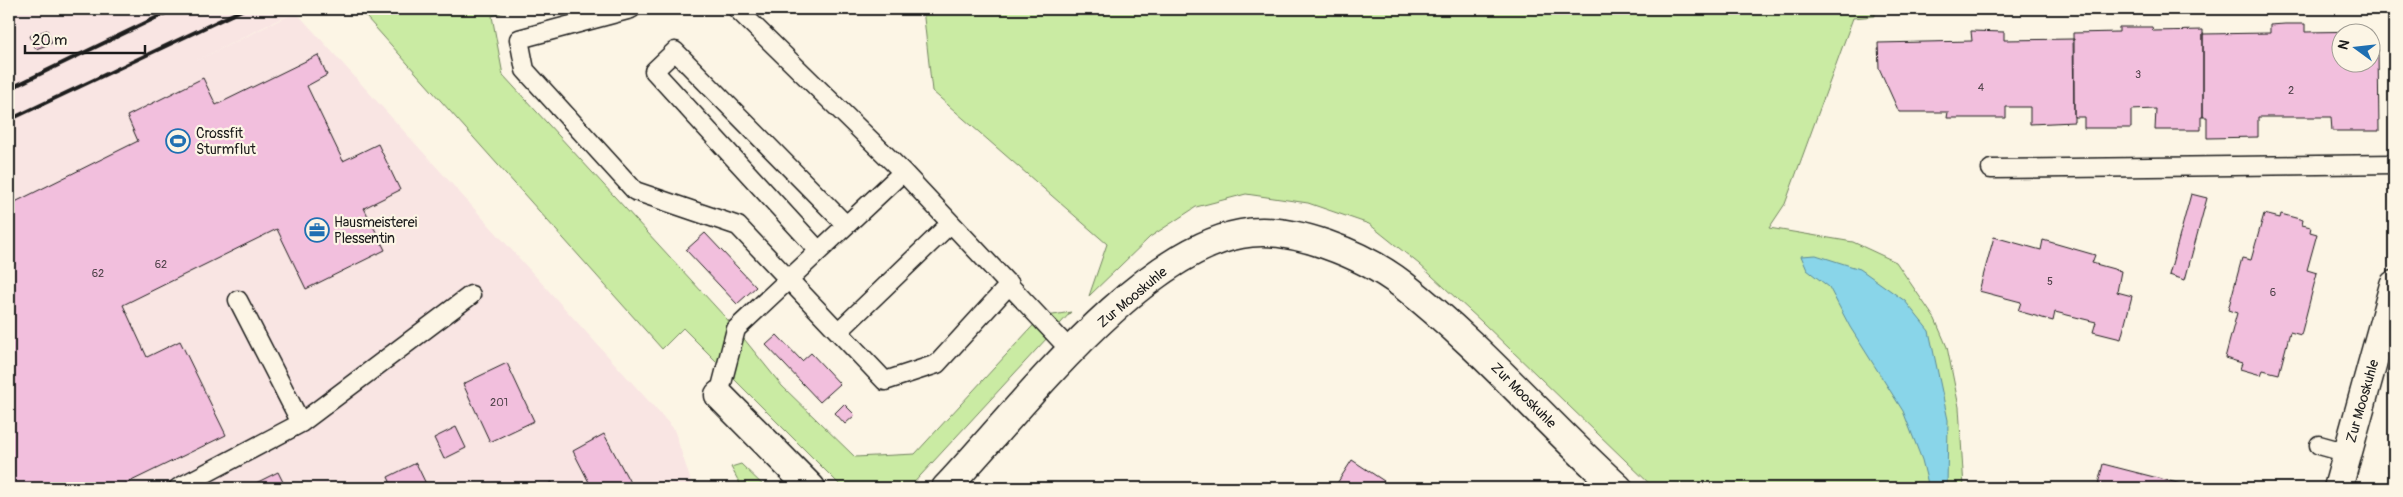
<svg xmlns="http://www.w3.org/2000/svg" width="2403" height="497" font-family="Pangolin,sans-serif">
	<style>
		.built { fill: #f9e5e3 }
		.green { fill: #caeba3; stroke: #738460 }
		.water { fill: #89d5e9; stroke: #5d8b97 }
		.building { fill: #f2bfdd; stroke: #1c1c1c; fill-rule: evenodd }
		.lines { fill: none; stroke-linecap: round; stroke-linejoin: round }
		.service-casing { stroke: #1c1c1c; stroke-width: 21 }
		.minor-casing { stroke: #1c1c1c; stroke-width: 31 }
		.service { stroke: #fcf5e5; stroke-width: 18 }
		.minor { stroke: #fcf5e5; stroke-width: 28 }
		.rail { stroke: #1c1c1c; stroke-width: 4 }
		.labels { text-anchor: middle; stroke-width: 4.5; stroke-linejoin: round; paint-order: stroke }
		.number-label { font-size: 11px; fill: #52454c }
		.poi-label { font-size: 14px; fill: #1c1c1c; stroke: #fcf5e5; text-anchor: start }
		.street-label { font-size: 14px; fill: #1c1c1c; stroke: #fcf5e5 }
	</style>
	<rect width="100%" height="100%" fill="#fcf5e5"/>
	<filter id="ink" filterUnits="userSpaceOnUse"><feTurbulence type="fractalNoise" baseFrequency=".02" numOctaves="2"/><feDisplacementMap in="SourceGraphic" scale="10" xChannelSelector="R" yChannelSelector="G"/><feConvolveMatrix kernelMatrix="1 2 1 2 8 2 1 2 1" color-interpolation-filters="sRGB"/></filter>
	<g filter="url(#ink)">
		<!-- built -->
		<path class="built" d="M 9,9 L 304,9 L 298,10 L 198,60 L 296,12 L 674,429 L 693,488 L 9,488 Z"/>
		<!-- green -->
		<path class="green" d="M 359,9 L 511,9 L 492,16 L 503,75 L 736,329 L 782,386 L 855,457 L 915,454 L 1041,317 L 1071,312 L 909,488 L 843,488 L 683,328 L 662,349 Z
			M 923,9 L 1875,9 L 1875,16 L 1853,18 L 1785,204 L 1769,228 L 1853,242 L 1896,262 L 1935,319 L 1947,347 L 1959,407 L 1964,488 L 1654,488 L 1482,322 L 1419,264 L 1369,224 L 1308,203 L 1246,194 L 1196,207 L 1150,237 L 1089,296 L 1107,244 L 932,91 Z
			M 741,464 L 766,488 L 744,488 L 739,482 L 731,467 Z"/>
		<!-- water -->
		<path class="water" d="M 1816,255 L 1860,269 L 1905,301 L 1929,331 L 1948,420 L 1947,488 L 1929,488 L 1922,460 L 1903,411 L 1850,327 L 1829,287 L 1807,270 L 1801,256 Z"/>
		<!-- building -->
		<path class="building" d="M 2285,24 L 2305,24 L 2305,32 L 2371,31 L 2371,50 L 2378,50 L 2379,131 L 2332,131 L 2331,117 L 2258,117 L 2258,137 L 2207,138 L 2207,117 L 2203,117 L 2203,34 L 2270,33 L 2270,25 ZM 2340,32 L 2370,32 L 2370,62 L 2340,62 Z
			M 2119,27 L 2152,27 L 2153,31 L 2203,30 L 2203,117 L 2201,117 L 2201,130 L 2155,130 L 2156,109 L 2131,110 L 2131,128 L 2084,128 L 2084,117 L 2074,117 L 2073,33 L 2119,32 Z
			M 47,30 L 52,43 L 36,49 L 30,36 Z
			M 1971,31 L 2004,32 L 2004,40 L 2074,39 L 2074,122 L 2030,124 L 2030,107 L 2006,107 L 2006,118 L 1947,118 L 1948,112 L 1899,112 L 1879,68 L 1878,43 L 1972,41 Z
			M 318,55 L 327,75 L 307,86 L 343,161 L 378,144 L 400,190 L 364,208 L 385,250 L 306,289 L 277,229 L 123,305 L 147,357 L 180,341 L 226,435 L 117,488 L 9,488 L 9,205 L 138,141 L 127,116 L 203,78 L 216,105 Z
			M 2191,194 L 2207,198 L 2185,280 L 2169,275 Z
			M 2264,214 L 2280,218 L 2281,214 L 2303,220 L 2302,225 L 2311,227 L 2310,232 L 2317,234 L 2307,270 L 2317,273 L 2301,335 L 2290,332 L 2279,374 L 2263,370 L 2261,375 L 2240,369 L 2242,363 L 2225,358 L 2237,313 L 2228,310 L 2242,258 L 2251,260 Z
			M 705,233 L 756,287 L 737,304 L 686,250 Z
			M 1994,237 L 2041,250 L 2043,240 L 2095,255 L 2092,263 L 2121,271 L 2117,292 L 2132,296 L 2121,339 L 2093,332 L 2096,322 L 2055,312 L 2053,321 L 2018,311 L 2021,302 L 1979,291 Z
			M 777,335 L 802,361 L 811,353 L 840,384 L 820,402 L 766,345 Z
			M 507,363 L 534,421 L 490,442 L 463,384 Z
			M 844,404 L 855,415 L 845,424 L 835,413 Z
			M 456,427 L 466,448 L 444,459 L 434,438 Z
			M 604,434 L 633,488 L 592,488 L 573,451 Z
			M 1352,460 L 1384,481 L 1379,488 L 1334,488 Z
			M 416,463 L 428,488 L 393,488 L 388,477 Z
			M 2103,464 L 2197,488 L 2097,488 Z
			M 278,472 L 286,488 L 246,488 Z
			M 552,482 L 555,488 L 540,488 Z"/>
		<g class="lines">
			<!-- service casing -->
			<g class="service-casing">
				<path id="service" d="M 631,9 L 519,39 L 525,70 L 635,191 L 738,226 L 885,381 L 937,364 L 1010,284
					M 737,9 L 903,172
					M 1991,169 L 2394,164
					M 819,251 L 654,71 L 675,51 L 846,225
					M 238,300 L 301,423
					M 839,331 L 951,223
					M 719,395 L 736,329 L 903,172 L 1071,351
					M 2319,445 L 2348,453
					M 178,488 L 301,423 L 471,295"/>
			</g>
			<!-- minor casing -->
			<g class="minor-casing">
				<path id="minor" d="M 719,395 L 811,488
					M 946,488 C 1018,412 1137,253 1241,234 C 1291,224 1364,255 1403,285 C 1481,346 1545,422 1618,488
					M 2338,488 L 2394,285"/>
			</g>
			<!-- service -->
			<use href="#service" class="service"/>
			<!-- minor -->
			<use href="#minor" class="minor"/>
			<!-- rail -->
			<path class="rail" d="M 9,89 L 174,9
				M 9,120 L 244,9"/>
		</g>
	</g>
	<!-- icons -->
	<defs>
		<g id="stadium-ring" transform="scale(1.25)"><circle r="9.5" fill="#fcf5e5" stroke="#1f6fb2" stroke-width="1.5"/><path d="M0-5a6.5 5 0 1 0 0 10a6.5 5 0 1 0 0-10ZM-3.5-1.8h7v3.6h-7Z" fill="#1f6fb2"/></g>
		<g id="office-ring" transform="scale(1.25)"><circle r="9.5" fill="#fcf5e5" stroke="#1f6fb2" stroke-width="1.5"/><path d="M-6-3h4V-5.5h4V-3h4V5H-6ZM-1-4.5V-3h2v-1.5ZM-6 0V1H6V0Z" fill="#1f6fb2"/></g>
	</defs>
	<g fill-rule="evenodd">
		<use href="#stadium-ring" x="178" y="141"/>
		<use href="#office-ring" x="317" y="230"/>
	</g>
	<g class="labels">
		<!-- number labels -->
		<g class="number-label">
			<text x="2138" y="78">3</text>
			<text x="1981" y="91">4</text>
			<text x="2291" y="94">2</text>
			<text x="161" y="268">62</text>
			<text x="98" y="277">62</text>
			<text x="2050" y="285">5</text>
			<text x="2273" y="296">6</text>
			<text x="499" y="406">201</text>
		</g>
		<!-- poi labels -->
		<g class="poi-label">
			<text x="196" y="138">Crossfit<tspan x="196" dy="16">Sturmflut</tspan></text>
			<text x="334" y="227">Hausmeisterei<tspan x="334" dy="16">Plessentin</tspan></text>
		</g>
		<!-- street labels -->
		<g class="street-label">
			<text transform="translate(1132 297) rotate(-40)" y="5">Zur Mooskuhle</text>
			<text transform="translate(1524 395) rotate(45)" y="5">Zur Mooskuhle</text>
			<text transform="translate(2362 401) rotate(-74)" y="5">Zur Mooskuhle</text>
		</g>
	</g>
	<!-- margin -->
	<rect width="2403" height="497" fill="none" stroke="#fcf5e5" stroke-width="30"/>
	<rect x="15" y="15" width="2373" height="467" fill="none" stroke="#1c1c1c" stroke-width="2" filter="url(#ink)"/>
	<!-- north arrow -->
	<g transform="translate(2356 48) rotate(285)"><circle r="24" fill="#fcf5e5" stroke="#a29e95"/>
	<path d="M0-4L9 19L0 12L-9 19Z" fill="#1f6fb2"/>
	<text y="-8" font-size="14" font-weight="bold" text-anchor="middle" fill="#1c1c1c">N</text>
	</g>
	<!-- scale -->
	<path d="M25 45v8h120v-8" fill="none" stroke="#1c1c1c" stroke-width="2.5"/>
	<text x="32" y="45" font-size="15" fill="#1c1c1c" stroke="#fcf5e5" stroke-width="4" paint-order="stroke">20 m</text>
</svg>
